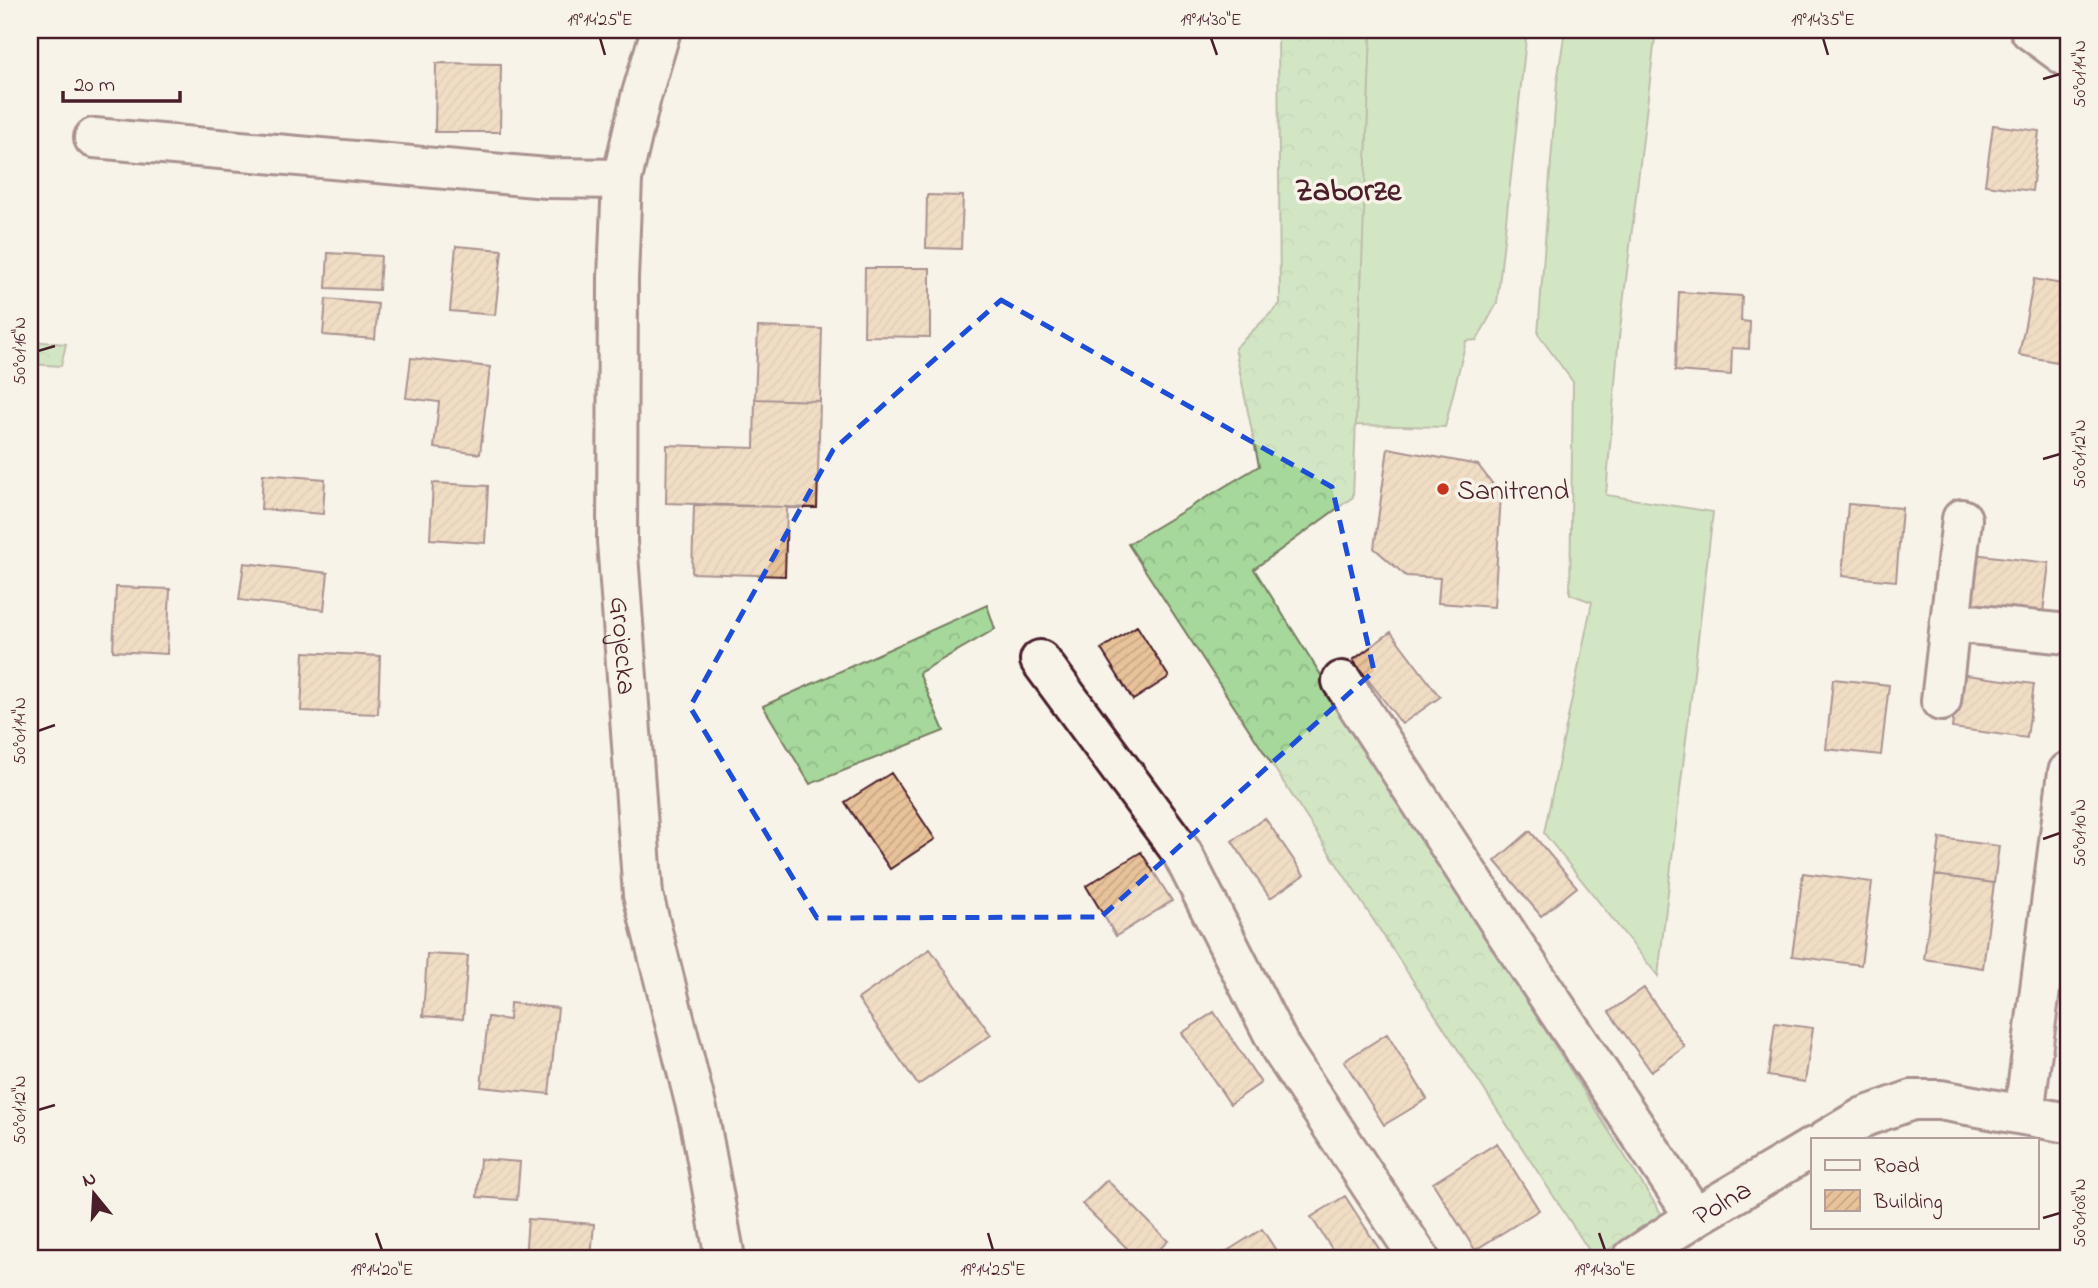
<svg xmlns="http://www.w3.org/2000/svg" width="2098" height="1288" font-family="'Indie Flower',sans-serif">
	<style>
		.grass { fill: #a5d89a; stroke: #787c62; stroke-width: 2 }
		.forest { fill: url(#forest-crowns); stroke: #787c62; stroke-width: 2 }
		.building { fill: url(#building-hatch); stroke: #4a1f2b; stroke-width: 2 }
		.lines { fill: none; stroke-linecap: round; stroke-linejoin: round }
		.minor-casing { stroke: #4a1f2b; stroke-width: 44 }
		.minor { stroke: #f7f3e8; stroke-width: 38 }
		.marked { fill: none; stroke: #1d4ed8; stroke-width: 5; stroke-dasharray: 14 9; stroke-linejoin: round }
		.ticks { fill: none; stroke: #4a1f2b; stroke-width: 2.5 }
		.poi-dot { fill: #c8321e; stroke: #f7f3e8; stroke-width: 2.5 }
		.labels { text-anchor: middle; stroke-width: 7; stroke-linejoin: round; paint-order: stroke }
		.poi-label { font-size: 28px; fill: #4a1f2b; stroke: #f7f3e8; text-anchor: start }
		.street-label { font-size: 28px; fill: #4a1f2b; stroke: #f7f3e8 }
		.quarter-label { font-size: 32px; font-weight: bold; fill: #4a1f2b; stroke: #f7f3e8 }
		.neatline { fill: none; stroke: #4a1f2b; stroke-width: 2.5 }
		.ticks-label { font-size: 18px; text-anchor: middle; fill: #4a1f2b }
	</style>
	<defs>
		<pattern id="forest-crowns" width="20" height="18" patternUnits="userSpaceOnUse" patternTransform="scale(1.75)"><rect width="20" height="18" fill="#a5d89a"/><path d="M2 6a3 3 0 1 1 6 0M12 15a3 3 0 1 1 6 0" fill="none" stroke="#90b985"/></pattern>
		<pattern id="building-hatch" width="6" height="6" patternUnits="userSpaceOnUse" patternTransform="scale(1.75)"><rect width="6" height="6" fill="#e8c299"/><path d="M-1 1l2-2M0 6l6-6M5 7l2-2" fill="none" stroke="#c8a684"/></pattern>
	</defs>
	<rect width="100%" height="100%" fill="#f7f3e8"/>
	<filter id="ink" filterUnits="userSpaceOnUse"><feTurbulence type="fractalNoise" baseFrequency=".0143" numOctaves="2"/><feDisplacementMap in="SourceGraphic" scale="14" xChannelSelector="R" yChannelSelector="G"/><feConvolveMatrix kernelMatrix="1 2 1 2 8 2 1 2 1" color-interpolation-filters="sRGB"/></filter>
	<g filter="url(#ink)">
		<!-- grass -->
		<path class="grass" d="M 1371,30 L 1527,30 L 1497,303 L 1477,340 L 1466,341 L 1445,427 L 1355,425 Z
			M 1565,30 L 1656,30 L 1618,346 L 1606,495 L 1713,512 L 1658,976 L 1544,833 L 1592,602 L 1570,594 L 1573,382 L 1538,334 L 1557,82 Z"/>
		<!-- forest -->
		<path class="forest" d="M 1278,30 L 1371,30 L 1353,497 L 1254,569 L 1662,1215 L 1596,1258 L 1594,1258 L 1128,544 L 1259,466 L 1235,348 L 1280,304 Z
			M 30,341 L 66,344 L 61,366 L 30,364 Z
			M 987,605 L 995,629 L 919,673 L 944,731 L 810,784 L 763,706 Z"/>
		<!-- building -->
		<path class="building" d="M 436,63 L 501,64 L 500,132 L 435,132 Z
			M 1993,125 L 2039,131 L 2032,191 L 1985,185 Z
			M 927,195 L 963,196 L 961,249 L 926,248 Z
			M 456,246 L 502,250 L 495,315 L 450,311 Z
			M 328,253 L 381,256 L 379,290 L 326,288 Z
			M 865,268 L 930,268 L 930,337 L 864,336 Z
			M 2034,279 L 2068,285 L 2068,364 L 2019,355 Z
			M 1679,292 L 1742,296 L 1741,321 L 1750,322 L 1749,349 L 1732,348 L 1731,375 L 1675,371 Z
			M 326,299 L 378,304 L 375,339 L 323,335 Z
			M 758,327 L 822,329 L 820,401 L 755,399 Z
			M 411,358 L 490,367 L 480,454 L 434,448 L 439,402 L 406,398 Z
			M 755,399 L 820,401 L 817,508 L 666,503 L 667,445 L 754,448 Z
			M 1388,448 L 1478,465 L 1501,495 L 1494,607 L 1438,603 L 1440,578 L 1406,576 L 1374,548 Z
			M 263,474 L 325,479 L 323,514 L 261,509 Z
			M 433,483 L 488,486 L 485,543 L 430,539 Z
			M 1848,504 L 1902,508 L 1896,581 L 1842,576 Z
			M 694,505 L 787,507 L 785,576 L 692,573 Z
			M 1965,553 L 2049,563 L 2042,621 L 1959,611 Z
			M 244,563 L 328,573 L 324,610 L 239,600 Z
			M 116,587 L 170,589 L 167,654 L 113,651 Z
			M 1137,626 L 1169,677 L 1133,700 L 1101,649 Z
			M 1391,632 L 1440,697 L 1402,724 L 1353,660 Z
			M 304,652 L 380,656 L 378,714 L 301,711 Z
			M 1959,674 L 2034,684 L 2027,738 L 1952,728 Z
			M 1833,679 L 1889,685 L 1881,755 L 1826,749 Z
			M 891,773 L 935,839 L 890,869 L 845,802 Z
			M 1265,818 L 1304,875 L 1270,898 L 1232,841 Z
			M 1530,831 L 1577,887 L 1541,916 L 1495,861 Z
			M 1940,838 L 1999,846 L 1994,883 L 1935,875 Z
			M 1141,852 L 1172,901 L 1116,936 L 1086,886 Z
			M 1803,873 L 1872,882 L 1861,965 L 1792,956 Z
			M 1935,875 L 1994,883 L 1983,968 L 1924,959 Z
			M 930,949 L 991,1035 L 918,1085 L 858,999 Z
			M 427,954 L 468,956 L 463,1019 L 423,1016 Z
			M 1644,988 L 1685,1047 L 1651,1071 L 1609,1012 Z
			M 510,1003 L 558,1008 L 549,1094 L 481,1087 L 488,1017 L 509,1020 Z
			M 1214,1012 L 1261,1083 L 1230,1104 L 1182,1033 Z
			M 1775,1023 L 1813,1028 L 1805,1082 L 1768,1076 Z
			M 1387,1034 L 1427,1099 L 1384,1125 L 1344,1061 Z
			M 1497,1143 L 1539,1210 L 1475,1250 L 1433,1183 Z
			M 480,1159 L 520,1162 L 517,1200 L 477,1197 Z
			M 1107,1180 L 1168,1241 L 1150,1258 L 1137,1258 L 1082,1204 Z
			M 1345,1196 L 1385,1258 L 1338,1258 L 1311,1217 Z
			M 528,1219 L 594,1224 L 591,1258 L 525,1258 Z
			M 1262,1229 L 1281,1258 L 1216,1258 Z"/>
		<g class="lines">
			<!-- minor casing -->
			<g class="minor-casing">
				<g id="minor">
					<path id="s1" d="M 661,30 L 641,97 L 622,179 L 618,278 L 617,541 L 643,895 L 700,1122 L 725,1258"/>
					<path d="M 2030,30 L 2068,58"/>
					<path d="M 94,138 L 547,178 L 622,179"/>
					<path d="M 1950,622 L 2068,634"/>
					<path d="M 1040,660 L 1182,853 L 1281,1049 L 1419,1258"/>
					<path d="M 1342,681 L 1513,943 L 1695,1217"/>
					<path d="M 1941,701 L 1962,519"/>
					<path d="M 2024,1114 L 2068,772"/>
					<path d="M 1827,1139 L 1864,1117 L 1912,1100 L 1940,1100 L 2068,1123"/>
					<path id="s2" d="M 1633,1258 L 1695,1217 L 1813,1147"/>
				</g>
			</g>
			<!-- minor -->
			<use href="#minor" class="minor"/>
		</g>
	</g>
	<!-- marked area -->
	<path d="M0 0H2098V1288H0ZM 1001,300 L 1332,487 L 1374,671 L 1101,917 L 817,918 L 690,707 L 833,450 Z" fill="#f7f3e8" fill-opacity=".55" fill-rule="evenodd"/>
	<path class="marked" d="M 1001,300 L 1332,487 L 1374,671 L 1101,917 L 817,918 L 690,707 L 833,450 Z"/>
	<!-- ticks -->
	<path class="ticks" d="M 600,38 L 605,55M 1211,38 L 1217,55M 1823,38 L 1828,55M 2043,79 L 2060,74M 38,351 L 55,346M 2043,459 L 2060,454M 38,731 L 55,725M 2043,839 L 2060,833M 38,1110 L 55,1105M 2043,1218 L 2060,1213M 376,1233 L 382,1250M 988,1233 L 993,1250M 1599,1233 L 1605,1250"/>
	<!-- markers -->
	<circle class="poi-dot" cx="1443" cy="489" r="7"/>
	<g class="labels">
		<!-- poi labels -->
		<g class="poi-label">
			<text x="1457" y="499">Sanitrend</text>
		</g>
		<!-- street labels -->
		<g class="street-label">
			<text dy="10" stroke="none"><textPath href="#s1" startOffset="621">Grojecka</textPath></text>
			<text dy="10" stroke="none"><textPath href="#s2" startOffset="105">Polna</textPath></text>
		</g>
		<!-- quarter labels -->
		<g class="quarter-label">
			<text x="1348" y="200">Zaborze</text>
		</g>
	</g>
	<!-- margin -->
	<rect width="2098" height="1288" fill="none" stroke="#f7f3e8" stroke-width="77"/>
	<!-- legend -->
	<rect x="1811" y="1138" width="228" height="91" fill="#f7f3e8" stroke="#b29e9c" stroke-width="2"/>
	<rect x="1825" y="1160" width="35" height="10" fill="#f7f3e8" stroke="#b29e9c" stroke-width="2"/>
	<text x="1874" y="1172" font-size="21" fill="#4a1f2b">Road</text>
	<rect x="1825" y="1190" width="35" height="21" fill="url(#building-hatch)" stroke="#b29e9c" stroke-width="2"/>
	<text x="1874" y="1208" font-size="21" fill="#4a1f2b">Building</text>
	<!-- north arrow -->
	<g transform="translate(94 1194) rotate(342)" stroke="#f7f3e8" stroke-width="5" paint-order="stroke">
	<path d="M0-5L12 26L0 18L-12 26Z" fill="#4a1f2b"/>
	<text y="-10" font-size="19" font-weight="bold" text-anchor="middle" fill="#4a1f2b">N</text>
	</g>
	<!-- scale -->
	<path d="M63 91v10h117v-10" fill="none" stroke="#4a1f2b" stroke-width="3.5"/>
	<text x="74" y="91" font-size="21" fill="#4a1f2b" stroke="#f7f3e8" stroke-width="5" paint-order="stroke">20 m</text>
	<rect x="38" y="38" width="2022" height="1212" class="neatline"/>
	<g class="ticks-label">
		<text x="600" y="25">19°14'25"E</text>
		<text x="1211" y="25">19°14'30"E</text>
		<text x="1823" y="25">19°14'35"E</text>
		<text transform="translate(2079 74) rotate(-90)" y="6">50°01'14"N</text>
		<text transform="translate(19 351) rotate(-90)" y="6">50°01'16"N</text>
		<text transform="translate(2079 454) rotate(-90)" y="6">50°01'12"N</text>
		<text transform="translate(19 731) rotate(-90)" y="6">50°01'14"N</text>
		<text transform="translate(2079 833) rotate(-90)" y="6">50°01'10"N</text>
		<text transform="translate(19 1110) rotate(-90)" y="6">50°01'12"N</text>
		<text transform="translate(2079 1213) rotate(-90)" y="6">50°01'08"N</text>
		<text x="382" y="1275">19°14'20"E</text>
		<text x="993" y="1275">19°14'25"E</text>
		<text x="1605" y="1275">19°14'30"E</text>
	</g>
</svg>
